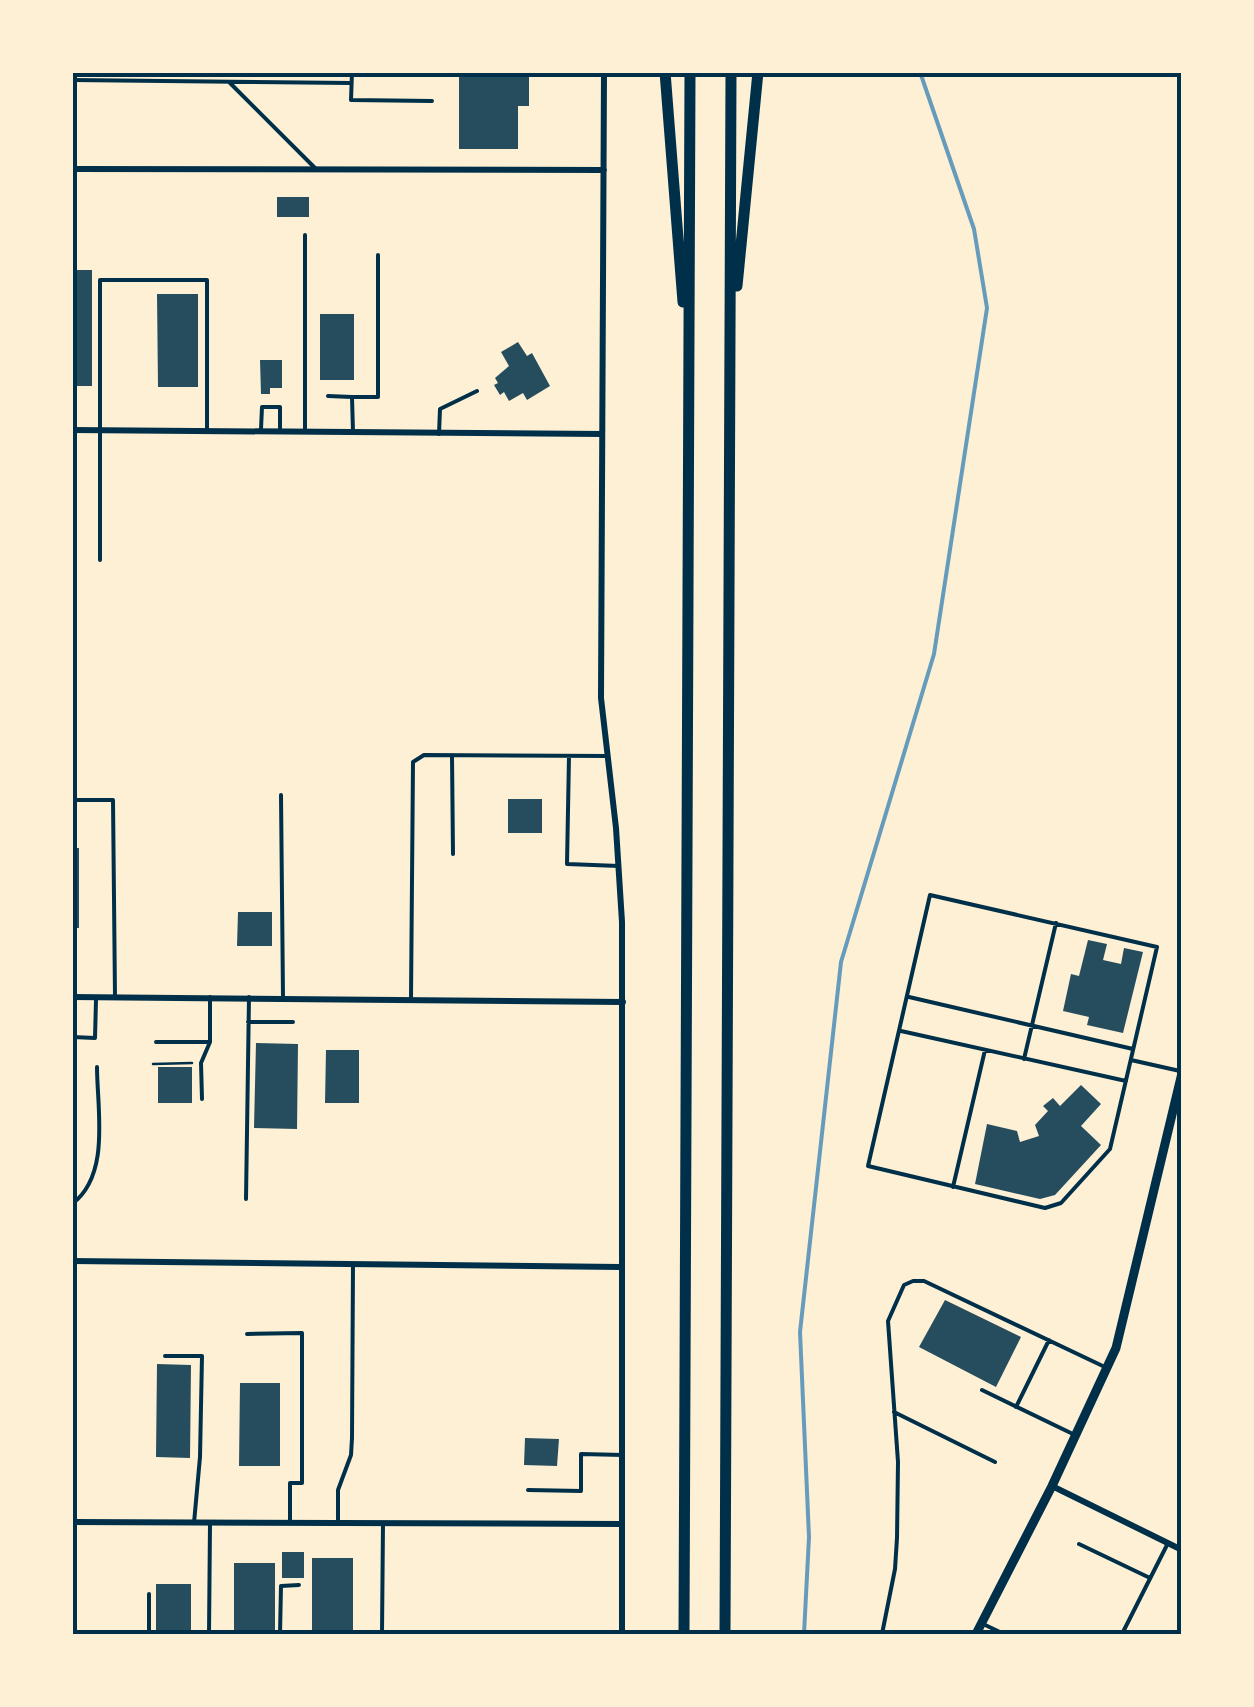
<svg xmlns="http://www.w3.org/2000/svg" width="1254" height="1707" font-family="'DM Sans',sans-serif">
	<style>
		.lines { fill: none; stroke-linecap: round; stroke-linejoin: round }
		.stream { stroke: #669bbc; stroke-width: 4 }
		.building { fill: #264d5e }
		.path { stroke: #003049; stroke-width: 2.5 }
		.service { stroke: #003049; stroke-width: 4 }
		.minor { stroke: #003049; stroke-width: 6 }
		.tertiary { stroke: #003049; stroke-width: 9 }
		.trunk { stroke: #003049; stroke-width: 11 }
		.neatline { fill: none; stroke: #003049; stroke-width: 4 }
	</style>
	<rect width="100%" height="100%" fill="#fdf0d5"/>
	<g class="lines">
		<!-- stream -->
		<path class="stream" d="M 804,1634 L 809,1537 L 800,1332 L 841,962 L 934,654 L 987,308 L 974,229 L 920,72"/>
	</g>
	<!-- building -->
	<path class="building" d="M 459,72 L 529,72 L 529,106 L 518,106 L 518,149 L 459,149 Z
		M 277,197 L 309,197 L 309,217 L 277,217 Z
		M 72,270 L 92,270 L 92,386 L 72,386 Z
		M 157,294 L 198,294 L 198,387 L 158,387 Z
		M 320,314 L 354,314 L 354,380 L 320,380 Z
		M 518,342 L 527,356 L 532,353 L 550,386 L 527,400 L 523,393 L 509,401 L 504,392 L 500,395 L 494,385 L 498,383 L 495,378 L 509,366 L 501,352 Z
		M 260,360 L 282,360 L 282,388 L 270,388 L 270,394 L 261,394 Z
		M 508,799 L 542,799 L 542,833 L 508,833 Z
		M 72,848 L 79,848 L 79,928 L 72,928 Z
		M 238,912 L 272,912 L 272,946 L 237,946 Z
		M 1088,940 L 1107,944 L 1103,960 L 1121,964 L 1124,948 L 1143,952 L 1123,1033 L 1087,1025 L 1089,1017 L 1063,1011 L 1071,974 L 1079,976 Z
		M 256,1043 L 298,1044 L 297,1129 L 254,1128 Z
		M 326,1050 L 359,1050 L 359,1103 L 325,1103 Z
		M 158,1067 L 192,1067 L 192,1103 L 158,1103 Z
		M 1081,1085 L 1101,1104 L 1081,1126 L 1101,1145 L 1055,1195 L 1040,1199 L 975,1184 L 987,1124 L 1017,1131 L 1020,1142 L 1039,1136 L 1035,1125 L 1048,1111 L 1043,1106 L 1053,1098 L 1060,1106 Z
		M 945,1300 L 1021,1337 L 996,1387 L 919,1347 Z
		M 157,1364 L 191,1365 L 190,1458 L 156,1457 Z
		M 240,1383 L 280,1383 L 280,1466 L 239,1466 Z
		M 525,1438 L 559,1439 L 557,1466 L 524,1465 Z
		M 282,1552 L 304,1552 L 304,1578 L 282,1578 Z
		M 312,1558 L 353,1558 L 353,1634 L 312,1634 Z
		M 234,1563 L 275,1563 L 275,1634 L 234,1634 Z
		M 156,1584 L 191,1584 L 191,1634 L 156,1634 Z"/>
	<g class="lines">
		<!-- path -->
		<path class="path" d="M 153,1064 L 192,1063"/>
		<!-- service -->
		<path class="service" d="M 352,72 L 351,100 L 432,101
			M 72,80 L 351,83
			M 230,83 L 315,168
			M 305,235 L 305,432
			M 328,396 L 352,397 L 353,432
			M 352,397 L 378,397 L 378,255
			M 261,429 L 262,407 L 280,407 L 280,432
			M 439,434 L 440,409 L 477,391
			M 100,560 L 100,280 L 207,280 L 207,431
			M 452,756 L 453,854
			M 569,756 L 567,864 L 619,866
			M 281,795 L 283,997
			M 72,800 L 113,800 L 115,997
			M 930,895 L 1157,947 L 1110,1149 L 1061,1203 L 1045,1208 L 868,1166 Z
			M 909,997 L 1133,1049
			M 411,998 L 413,762 L 424,755 L 608,756
			M 248,1022 L 293,1022
			M 901,1031 L 1126,1081
			M 72,1037 L 95,1038 L 96,1000
			M 156,1042 L 210,1042 L 210,997
			M 1024,1059 L 1056,923
			M 1131,1060 L 1180,1071
			M 202,1099 L 201,1063 L 210,1042
			M 953,1187 L 985,1050
			M 246,1199 L 249,997
			M 72,1204 C 111,1175 97,1109 97,1067
			M 247,1334 L 302,1333 L 302,1483 L 290,1483 L 290,1522
			M 165,1356 L 202,1356 L 200,1457 L 194,1523
			M 982,1390 L 1075,1435
			M 1016,1407 L 1049,1340
			M 894,1412 L 995,1462
			M 528,1490 L 581,1491 L 581,1454 L 623,1455
			M 338,1523 L 338,1490 L 351,1455 L 352,1438 L 353,1265
			M 1079,1544 L 1150,1578
			M 981,1623 L 1004,1634
			M 149,1634 L 149,1594
			M 209,1634 L 210,1524
			M 280,1634 L 281,1586 L 299,1585
			M 382,1634 L 383,1523
			M 882,1634 L 895,1569 L 897,1538 L 898,1462 L 888,1321 L 904,1285 L 913,1281 L 924,1281 L 1107,1368
			M 1122,1634 L 1167,1545"/>
		<!-- minor -->
		<path class="minor" d="M 604,72 L 601,698 L 616,828 L 622,922 L 622,1634
			M 72,169 L 604,170
			M 72,430 L 602,434
			M 72,997 L 623,1002
			M 72,1261 L 620,1267
			M 1052,1486 L 1182,1550
			M 72,1522 L 622,1524"/>
		<!-- tertiary -->
		<path class="tertiary" d="M 976,1634 L 1052,1486 L 1116,1348 L 1182,1073"/>
		<!-- trunk -->
		<path class="trunk" d="M 665,72 L 683,302
			M 737,286 L 758,72
			M 684,1634 L 690,72
			M 725,1634 L 731,72"/>
	</g>
	<!-- border -->
	<rect width="1254" height="1707" fill="none" stroke="#fdf0d5" stroke-width="150"/>
	<rect x="75" y="75" width="1104" height="1557" class="neatline"/>
</svg>
